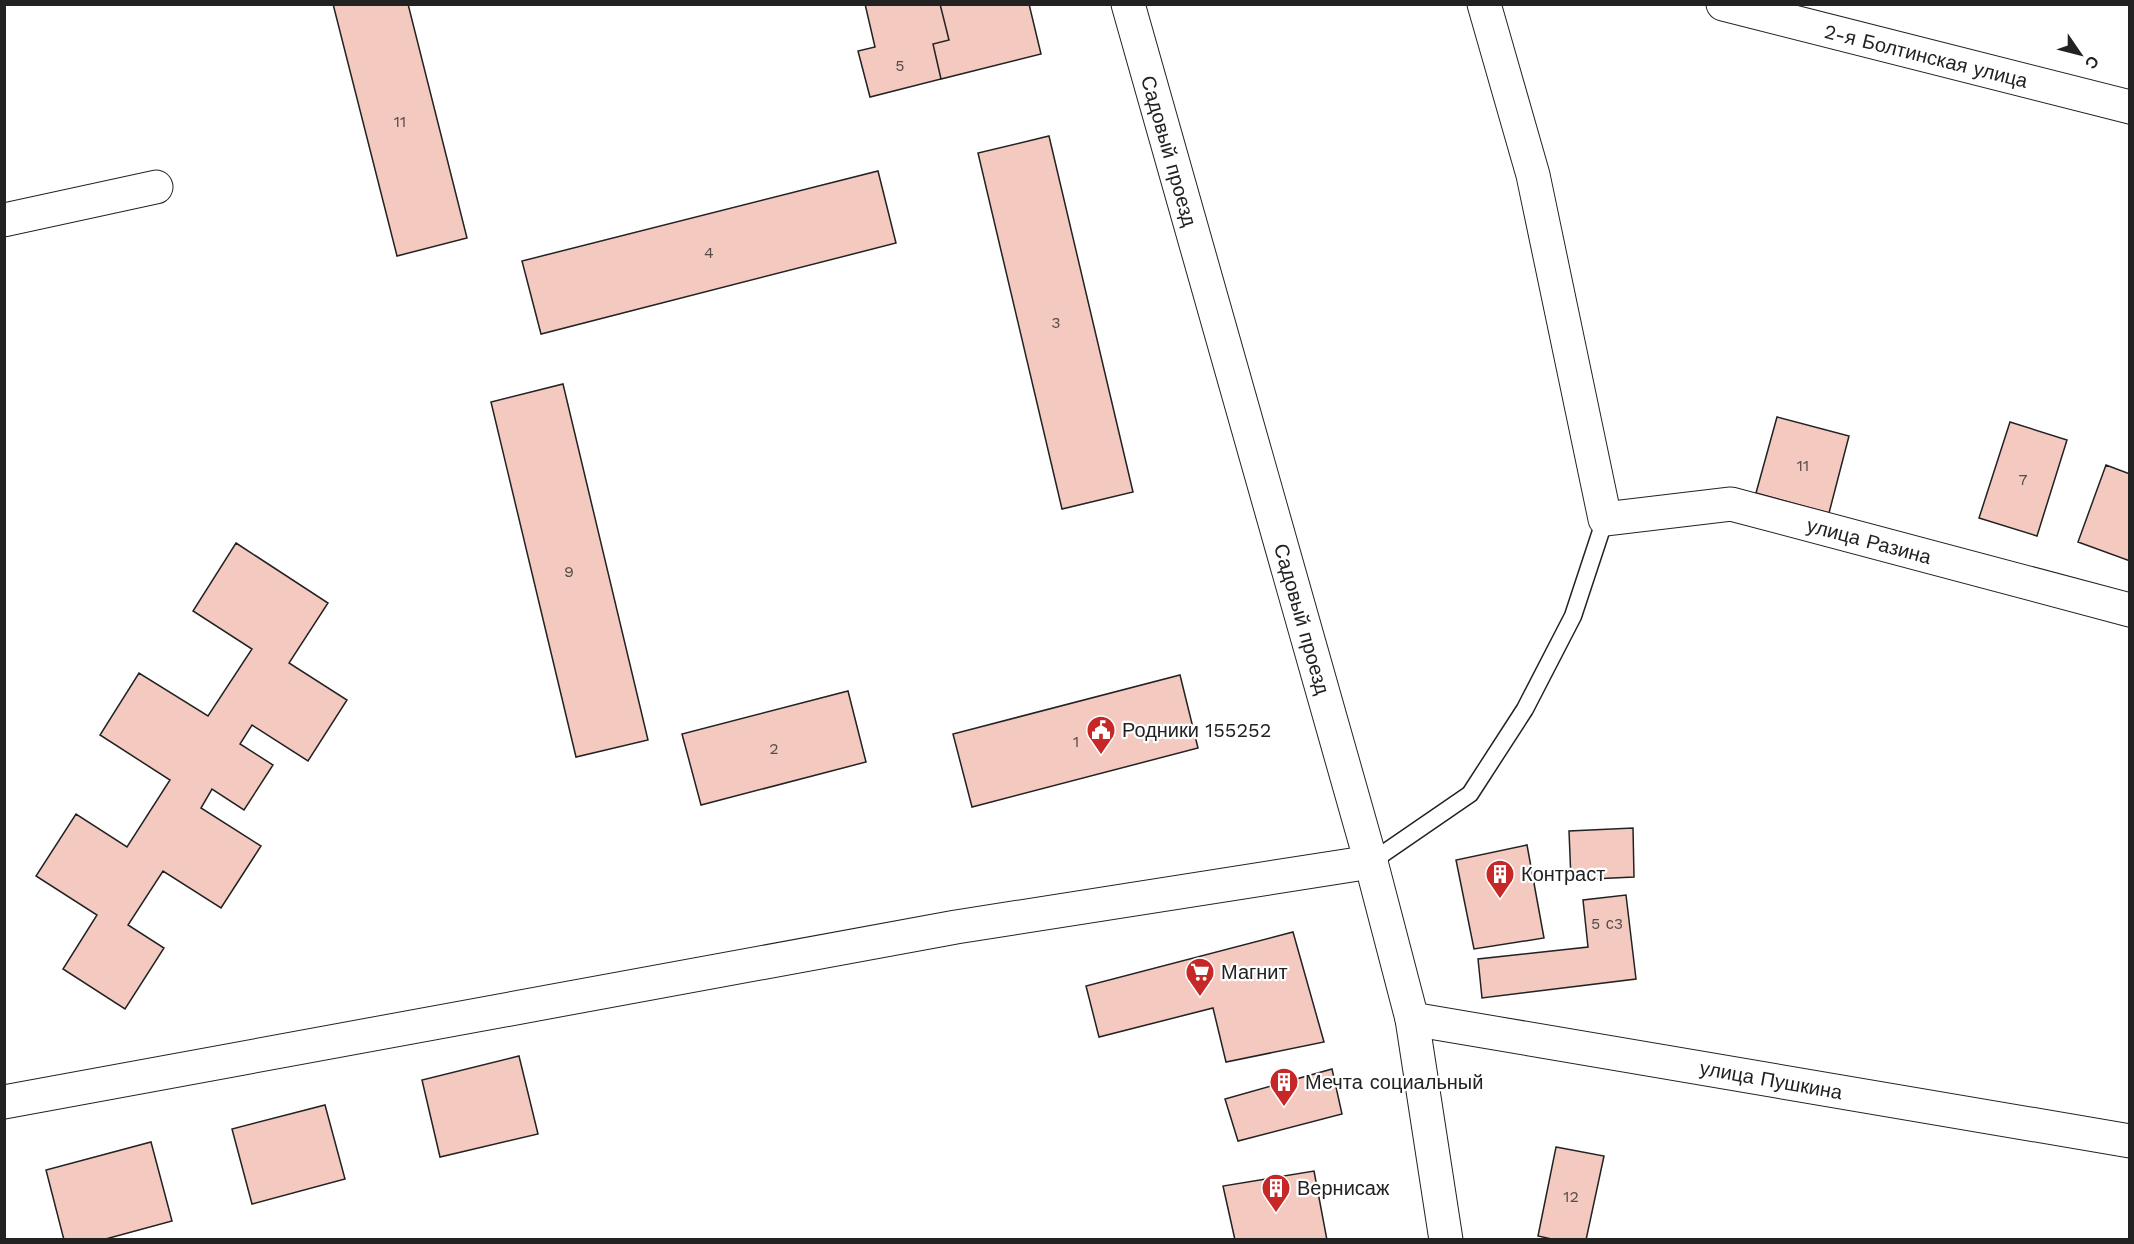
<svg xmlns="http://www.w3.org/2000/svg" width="2134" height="1244" font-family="'Work Sans',sans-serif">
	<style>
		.building { fill: #f3c9c0; stroke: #222; stroke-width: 1.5 }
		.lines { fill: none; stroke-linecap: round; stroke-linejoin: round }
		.service-casing { stroke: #222; stroke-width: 19 }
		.minor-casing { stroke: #222; stroke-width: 35 }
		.tertiary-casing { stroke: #222; stroke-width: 35 }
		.secondary-casing { stroke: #222; stroke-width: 35 }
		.service { stroke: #fff; stroke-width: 16 }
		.minor { stroke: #fff; stroke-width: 33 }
		.tertiary { stroke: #fff; stroke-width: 33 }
		.secondary { stroke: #fff; stroke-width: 33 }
		.labels { text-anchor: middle; stroke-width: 4.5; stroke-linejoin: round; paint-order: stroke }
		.number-label { font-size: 16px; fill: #564c4a }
		.street-label { font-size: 20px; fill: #222; stroke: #fff }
		.poi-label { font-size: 20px; fill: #222; stroke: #fff; text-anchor: start }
	</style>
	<rect width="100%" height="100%" fill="#fff"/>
	<!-- building -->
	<path class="building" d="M 333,4 L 408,4 L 467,238 L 397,256 Z
		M 865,4 L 940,4 L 949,40 L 933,44 L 941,79 L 870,97 L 858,51 L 875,47 Z
		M 940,4 L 1029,4 L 1041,54 L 941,79 L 933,44 L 949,40 Z
		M 1049,136 L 1133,492 L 1062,509 L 978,153 Z
		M 878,171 L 896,243 L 541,334 L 522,261 Z
		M 563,384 L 648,740 L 576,757 L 491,402 Z
		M 1777,417 L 1849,436 L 1829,513 L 1756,493 Z
		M 2010,422 L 2067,440 L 2037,536 L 1979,518 Z
		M 2106,465 L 2130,474 L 2130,561 L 2078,542 Z
		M 236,543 L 328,603 L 289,663 L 347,700 L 308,761 L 252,725 L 240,744 L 273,765 L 244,810 L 212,789 L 201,808 L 261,846 L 221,908 L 163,871 L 128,925 L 164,948 L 125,1009 L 63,969 L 97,915 L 36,876 L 76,814 L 127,847 L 170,780 L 100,735 L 139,673 L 208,716 L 252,649 L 193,611 Z
		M 1180,675 L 1198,748 L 972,807 L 953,734 Z
		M 848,691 L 866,762 L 701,805 L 682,734 Z
		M 1633,828 L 1634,877 L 1571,880 L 1569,831 Z
		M 1527,845 L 1544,938 L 1474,949 L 1456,860 Z
		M 1626,895 L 1636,979 L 1482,998 L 1478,959 L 1588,947 L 1583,900 Z
		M 1293,932 L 1324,1042 L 1226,1062 L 1213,1008 L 1099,1037 L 1086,986 Z
		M 519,1056 L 538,1134 L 440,1157 L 422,1080 Z
		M 1332,1069 L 1342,1114 L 1238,1141 L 1225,1099 Z
		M 325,1105 L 345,1179 L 252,1204 L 232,1129 Z
		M 151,1142 L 172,1221 L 102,1240 L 64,1240 L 46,1170 Z
		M 1556,1147 L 1604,1156 L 1586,1240 L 1556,1240 L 1538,1236 Z
		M 1314,1171 L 1327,1240 L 1235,1240 L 1223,1186 Z"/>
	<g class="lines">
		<!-- service casing -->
		<g class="service-casing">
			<path id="service" d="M 1371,862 L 1470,794 L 1525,709 L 1573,616 L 1605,519"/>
		</g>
		<!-- minor casing -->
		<g class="minor-casing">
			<path id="minor" d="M 1484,4 L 1533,175 L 1605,519 L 1731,504 L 2130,610
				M 4,220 L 156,187
				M 1412,1019 L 2130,1141
				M 4,1102 L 956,927 L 1371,862"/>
		</g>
		<!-- tertiary casing -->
		<g class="tertiary-casing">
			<path id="tertiary" d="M 1723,4 L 2130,107"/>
		</g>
		<!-- secondary casing -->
		<g class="secondary-casing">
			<path id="secondary" d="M 1128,4 L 1371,862 L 1412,1019 L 1446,1240"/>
		</g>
		<!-- service -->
		<use href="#service" class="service"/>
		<!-- minor -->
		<use href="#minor" class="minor"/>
		<!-- tertiary -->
		<use href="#tertiary" class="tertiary"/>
		<!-- secondary -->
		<use href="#secondary" class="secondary"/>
	</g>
	<!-- icons -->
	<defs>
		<g id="civic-pin" transform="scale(1.5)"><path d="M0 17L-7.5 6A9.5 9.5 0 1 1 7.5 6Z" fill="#c62828" stroke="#fff"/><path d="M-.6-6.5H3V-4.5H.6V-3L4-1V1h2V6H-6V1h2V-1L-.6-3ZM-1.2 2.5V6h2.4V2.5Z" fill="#fff"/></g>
		<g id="building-pin" transform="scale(1.5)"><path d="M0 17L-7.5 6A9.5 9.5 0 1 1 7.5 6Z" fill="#c62828" stroke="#fff"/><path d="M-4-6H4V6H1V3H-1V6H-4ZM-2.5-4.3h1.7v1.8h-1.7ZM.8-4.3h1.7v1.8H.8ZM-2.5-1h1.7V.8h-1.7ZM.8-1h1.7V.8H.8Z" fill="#fff"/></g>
		<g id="supermarket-pin" transform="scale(1.5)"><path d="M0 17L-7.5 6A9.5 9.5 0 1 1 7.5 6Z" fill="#c62828" stroke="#fff"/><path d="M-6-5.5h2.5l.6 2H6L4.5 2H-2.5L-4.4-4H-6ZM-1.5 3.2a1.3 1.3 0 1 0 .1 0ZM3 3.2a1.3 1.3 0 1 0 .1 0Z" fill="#fff"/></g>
	</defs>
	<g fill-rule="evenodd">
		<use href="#civic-pin" x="1101" y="730"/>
		<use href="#building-pin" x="1500" y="874"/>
		<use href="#supermarket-pin" x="1200" y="972"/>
		<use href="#building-pin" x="1284" y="1082"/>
		<use href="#building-pin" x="1276" y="1188"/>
	</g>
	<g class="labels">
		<!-- number labels -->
		<g class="number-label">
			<text x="900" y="71">5</text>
			<text x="400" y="127">11</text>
			<text x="709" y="258">4</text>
			<text x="1056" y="328">3</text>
			<text x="1803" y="471">11</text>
			<text x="2023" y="485">7</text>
			<text x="569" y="577">9</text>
			<text x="1076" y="747">1</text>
			<text x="774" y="754">2</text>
			<text x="1607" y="929">5 с3</text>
			<text x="1571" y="1202">12</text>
		</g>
		<!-- street labels -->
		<g class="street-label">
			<text transform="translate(1926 56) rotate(14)" y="7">2-я Болтинская улица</text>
			<text transform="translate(1169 151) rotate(74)" y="7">Садовый проезд</text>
			<text transform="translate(1869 541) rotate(15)" y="7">улица Разина</text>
			<text transform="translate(1302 619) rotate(74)" y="7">Садовый проезд</text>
			<text transform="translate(1771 1080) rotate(10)" y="7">улица Пушкина</text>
		</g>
		<!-- poi labels -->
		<g class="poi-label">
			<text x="1122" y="737">Родники 155252</text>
			<text x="1521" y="881">Контраст</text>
			<text x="1221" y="979">Магнит</text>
			<text x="1305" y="1089">Мечта социальный</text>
			<text x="1297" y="1195">Вернисаж</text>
		</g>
	</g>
	<!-- border -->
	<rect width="2134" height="1244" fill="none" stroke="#222222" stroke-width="12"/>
	<!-- north arrow -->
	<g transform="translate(2080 54) rotate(125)" stroke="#ffffff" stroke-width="4.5" paint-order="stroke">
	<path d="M0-4.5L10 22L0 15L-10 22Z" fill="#222222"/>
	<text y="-9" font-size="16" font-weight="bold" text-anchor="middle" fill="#222222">С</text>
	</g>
</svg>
